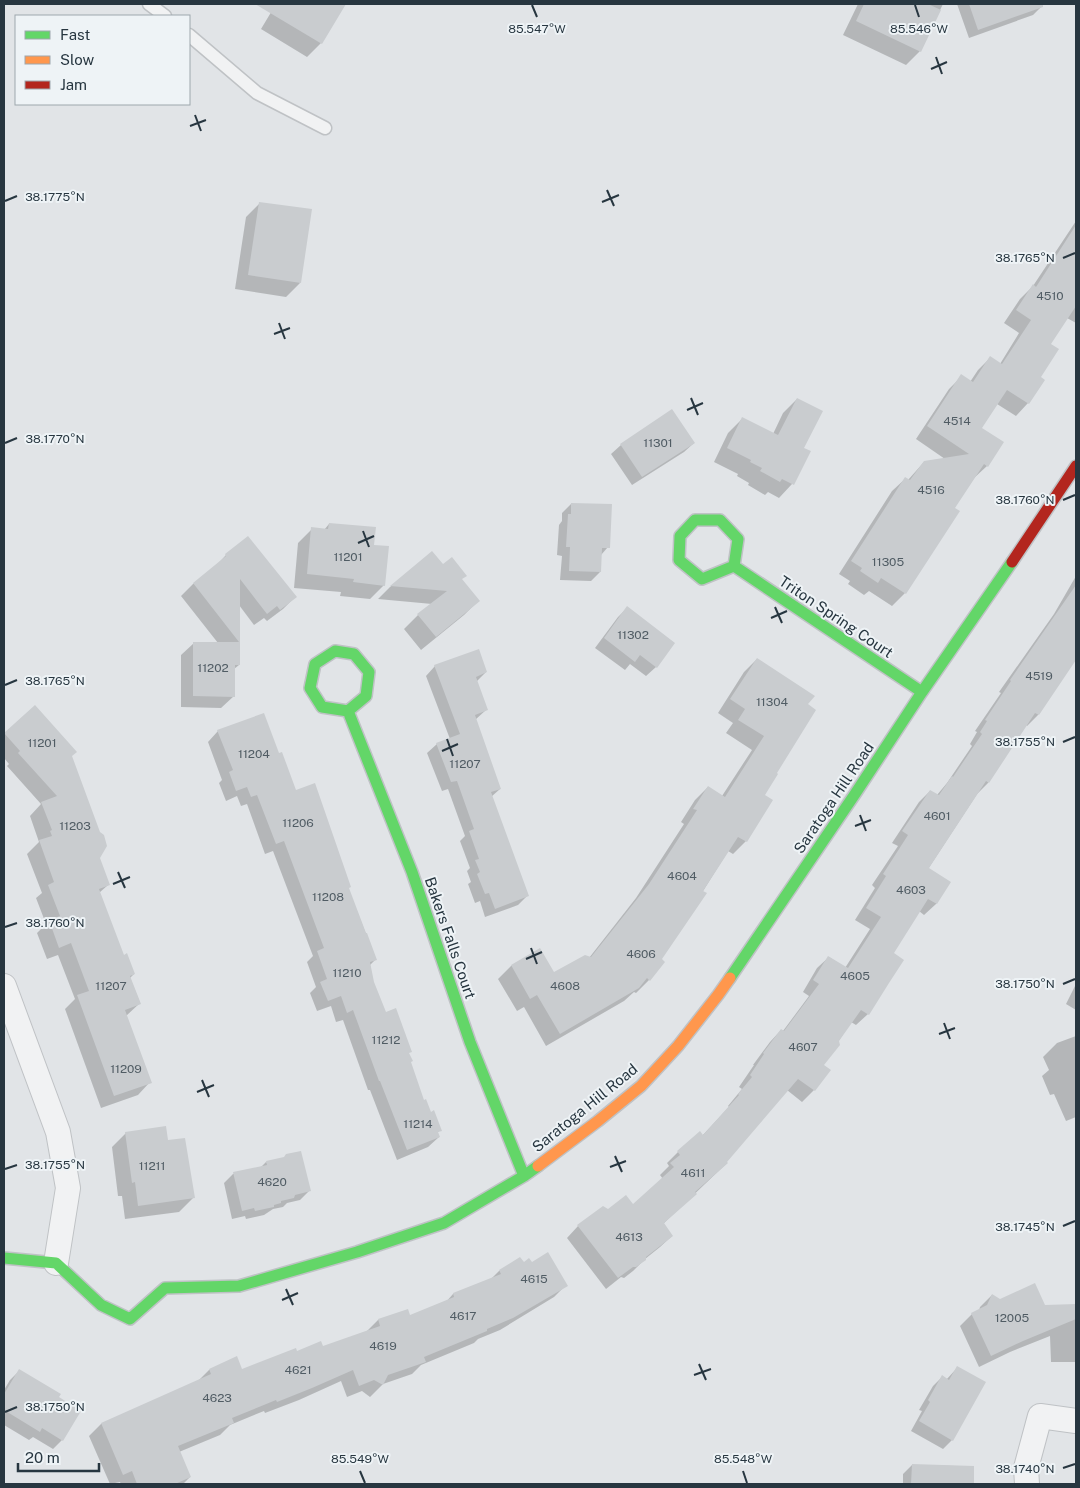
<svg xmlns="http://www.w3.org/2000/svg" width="1080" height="1488" font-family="'Public Sans',sans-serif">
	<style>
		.shadow { fill: #0003 }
		.building { fill: #c9cccf }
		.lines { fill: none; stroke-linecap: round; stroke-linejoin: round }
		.lane-casing { stroke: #bfc2c5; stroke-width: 15 }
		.street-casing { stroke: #bfc2c5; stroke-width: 26 }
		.fast-casing { stroke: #bfc2c5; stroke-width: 14 }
		.slow-casing { stroke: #bfc2c5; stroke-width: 14 }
		.jam-casing { stroke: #bfc2c5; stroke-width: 14 }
		.lane { stroke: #f1f2f3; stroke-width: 12 }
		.street { stroke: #f1f2f3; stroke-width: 24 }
		.fast { stroke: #63d668; stroke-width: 11 }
		.slow { stroke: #ff974d; stroke-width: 11 }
		.jam { stroke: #b3261e; stroke-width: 11 }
		.ticks { fill: none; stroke: #273640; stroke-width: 2 }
		.labels { text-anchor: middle; stroke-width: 4; stroke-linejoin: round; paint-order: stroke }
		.number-label { font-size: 12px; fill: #505c64 }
		.street-label { font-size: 15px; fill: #273640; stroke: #eef3f6 }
		.ticks-label { font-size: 12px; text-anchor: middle; fill: #273640; stroke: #eef3f6; stroke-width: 4; stroke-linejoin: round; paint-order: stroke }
	</style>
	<rect width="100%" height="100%" fill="#e1e4e7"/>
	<!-- shadow -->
	<path class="shadow" d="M 276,4 L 345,4 L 321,43 L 307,57 L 261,29 Z
		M 858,4 L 943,4 L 920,51 L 906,65 L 843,35 Z
		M 957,4 L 1041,4 L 1042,6 L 1033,15 L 969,38 Z
		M 260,203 L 300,283 L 286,297 L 235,289 L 246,217 Z
		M 1076,221 L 1076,323 L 1067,318 L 1049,345 L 1040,377 L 1028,403 L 1016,416 L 997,404 L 981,428 L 987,466 L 974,478 L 954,508 L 905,593 L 892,606 L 869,591 L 864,595 L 848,584 L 850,581 L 839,574 L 892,491 L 905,479 L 908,480 L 924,462 L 945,459 L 916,439 L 949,389 L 962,376 L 970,382 L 978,370 L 990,358 L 1000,364 L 1019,333 L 1004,323 L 1020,299 L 1033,286 Z
		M 797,399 L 803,449 L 792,484 L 779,498 L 768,492 L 765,495 L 748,485 L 749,483 L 737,476 L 738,474 L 714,462 L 728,433 L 742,419 L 773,434 L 783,413 Z
		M 694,443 L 684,452 L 632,485 L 611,454 L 621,445 Z
		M 571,504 L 608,547 L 601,555 L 600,572 L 591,581 L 560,580 L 562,556 L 557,555 L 559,525 L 562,521 L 562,513 Z
		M 329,524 L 373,546 L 384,585 L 370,599 L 340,596 L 341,592 L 294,588 L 298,543 L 312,529 L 324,530 Z
		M 432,553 L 443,566 L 461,580 L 478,601 L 464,615 L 421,650 L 404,629 L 418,615 L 432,604 L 378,599 L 390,587 Z
		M 226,555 L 295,597 L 283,609 L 267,621 L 264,618 L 254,625 L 239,605 L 239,665 L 234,669 L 234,696 L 221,708 L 181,707 L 181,655 L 194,643 L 218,643 L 181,596 L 193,584 L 214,568 Z
		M 1076,576 L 1076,653 L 1038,715 L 1027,726 L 1026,725 L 988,783 L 977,794 L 928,869 L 949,883 L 936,904 L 924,915 L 919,911 L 892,953 L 868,1014 L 856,1025 L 851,1022 L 823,1065 L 829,1070 L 814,1090 L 802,1102 L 787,1090 L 726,1162 L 727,1163 L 663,1224 L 672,1236 L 660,1247 L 645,1259 L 633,1271 L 624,1278 L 621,1277 L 606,1289 L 567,1238 L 578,1226 L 608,1211 L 633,1205 L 663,1179 L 660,1175 L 669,1166 L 667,1163 L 678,1152 L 702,1136 L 729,1107 L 728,1106 L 742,1089 L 739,1087 L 754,1065 L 753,1065 L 770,1042 L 781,1030 L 783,1031 L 809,996 L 803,992 L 817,968 L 829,957 L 845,968 L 870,929 L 855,920 L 875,888 L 872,885 L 898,846 L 892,843 L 919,802 L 930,791 L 937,795 L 947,783 L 972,746 L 970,744 L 977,732 L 975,731 L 1001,693 L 999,692 L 1054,614 Z
		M 627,608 L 674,643 L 656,667 L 646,676 L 630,664 L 625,670 L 595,648 L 618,617 Z
		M 757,659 L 807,705 L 764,796 L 746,841 L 733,854 L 728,851 L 660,960 L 649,980 L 636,993 L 634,992 L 624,1001 L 546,1046 L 524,1007 L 517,1011 L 498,979 L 511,966 L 540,950 L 553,974 L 589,958 L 636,898 L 684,824 L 681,822 L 695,800 L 708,787 L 722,796 L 752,750 L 726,733 L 733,723 L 718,713 L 744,672 Z
		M 435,666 L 486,672 L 476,682 L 486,710 L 475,720 L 500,789 L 491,797 L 528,895 L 518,905 L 485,917 L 480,901 L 475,903 L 468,884 L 471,882 L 467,871 L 470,868 L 460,841 L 465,836 L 448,789 L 442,791 L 427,753 L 437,744 L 450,739 L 426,676 Z
		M 35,706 L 71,756 L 98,858 L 108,885 L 99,893 L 123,957 L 134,974 L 130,978 L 140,1003 L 126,1016 L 150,1082 L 138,1095 L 101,1108 L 65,1009 L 75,999 L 58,955 L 47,959 L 37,933 L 46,924 L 36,898 L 42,893 L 27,854 L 39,842 L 30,816 L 41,804 L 7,766 L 9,764 L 4,758 L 4,734 Z
		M 218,731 L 295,791 L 348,889 L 376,959 L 370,965 L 373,982 L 385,1014 L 408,1053 L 410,1062 L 423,1102 L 440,1130 L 437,1133 L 439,1137 L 428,1147 L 397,1160 L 370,1090 L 368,1090 L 343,1020 L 336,1022 L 331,1006 L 317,1011 L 310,993 L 316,987 L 307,962 L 313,956 L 273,851 L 265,854 L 247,804 L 241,806 L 237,796 L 226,801 L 219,783 L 222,780 L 208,742 Z
		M 1076,984 L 1076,1010 L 1066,1004 Z
		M 1076,1036 L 1076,1117 L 1066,1121 L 1054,1094 L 1050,1095 L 1042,1076 L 1049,1070 L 1043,1057 L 1057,1043 Z
		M 126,1133 L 193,1198 L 179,1212 L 125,1219 L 122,1196 L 118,1196 L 112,1147 Z
		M 266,1162 L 309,1191 L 300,1200 L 287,1203 L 283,1207 L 273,1209 L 264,1215 L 246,1219 L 245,1216 L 232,1219 L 224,1183 L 233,1174 L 261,1167 Z
		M 523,1263 L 531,1264 L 566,1285 L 554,1297 L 500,1330 L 478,1339 L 474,1343 L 421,1365 L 412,1374 L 383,1384 L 370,1397 L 362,1391 L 347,1397 L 341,1381 L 299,1400 L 265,1413 L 264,1411 L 230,1425 L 220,1435 L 179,1452 L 190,1477 L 183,1484 L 121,1484 L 120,1482 L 110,1484 L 89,1436 L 101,1424 L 197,1382 L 209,1370 L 242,1371 L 296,1353 L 322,1348 L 366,1332 L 378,1320 L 409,1317 L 446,1302 L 453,1294 L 491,1279 L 499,1271 Z
		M 992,1295 L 1000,1301 L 1044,1306 L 1076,1305 L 1076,1362 L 1051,1362 L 1050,1336 L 1010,1352 L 979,1367 L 960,1326 L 972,1314 L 979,1311 L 980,1307 Z
		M 957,1368 L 952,1440 L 943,1449 L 911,1431 L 922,1411 L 919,1410 L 933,1386 L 942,1377 L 946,1380 Z
		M 19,1371 L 57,1397 L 62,1440 L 53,1449 L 33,1437 L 29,1440 L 4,1425 L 4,1390 L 10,1380 Z
		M 912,1465 L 956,1466 L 956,1484 L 903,1484 L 903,1474 Z"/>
	<!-- building -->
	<path class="building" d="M 255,4 L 346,4 L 322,44 Z
		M 864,4 L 928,4 L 941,10 L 921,52 L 856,21 Z
		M 969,4 L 1043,4 L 1043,7 L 978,30 Z
		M 259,202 L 312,209 L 301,283 L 248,275 Z
		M 1076,225 L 1076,306 L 1051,344 L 1059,349 L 1041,377 L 1045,380 L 1029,404 L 1007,390 L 982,428 L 1004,442 L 988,467 L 984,464 L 955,508 L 960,511 L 906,594 L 881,578 L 878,583 L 860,571 L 862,568 L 851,561 L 905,477 L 910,480 L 924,461 L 969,454 L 927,426 L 961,374 L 973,382 L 990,356 L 1002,364 L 1031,320 L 1016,310 L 1033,284 L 1036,287 Z
		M 797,398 L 823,411 L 804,448 L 811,451 L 794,485 L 782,479 L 780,482 L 760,471 L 762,468 L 750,462 L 751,460 L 727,448 L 742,417 L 778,435 Z
		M 672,409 L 695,443 L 642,477 L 620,444 Z
		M 571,503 L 612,504 L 610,548 L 602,548 L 601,572 L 569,571 L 570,547 L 566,547 L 568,514 L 571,514 Z
		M 329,523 L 376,527 L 374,545 L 389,546 L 385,586 L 353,582 L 354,579 L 307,574 L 311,527 L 328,529 Z
		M 248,536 L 297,597 L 280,610 L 277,606 L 267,614 L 240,579 L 240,665 L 235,665 L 235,697 L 193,696 L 193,642 L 239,642 L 193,583 L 226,556 L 225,554 Z
		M 432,551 L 443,564 L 452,557 L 467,576 L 462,579 L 480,601 L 436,637 L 417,614 L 447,591 L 390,586 Z
		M 1076,585 L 1076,660 L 1039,715 L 1035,713 L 989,783 L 986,781 L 929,868 L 951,882 L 937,904 L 928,899 L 894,953 L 904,960 L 889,983 L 869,1015 L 861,1010 L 839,1041 L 840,1045 L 824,1065 L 831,1070 L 815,1091 L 798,1079 L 727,1162 L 728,1163 L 695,1192 L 697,1194 L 664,1223 L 673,1236 L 646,1257 L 646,1260 L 636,1267 L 633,1267 L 618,1278 L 577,1225 L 603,1206 L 608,1209 L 626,1195 L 633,1204 L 674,1167 L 670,1163 L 680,1155 L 677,1151 L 700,1131 L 703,1135 L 739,1095 L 738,1094 L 752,1077 L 750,1075 L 764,1054 L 763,1053 L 781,1029 L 784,1031 L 819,984 L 813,980 L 828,956 L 848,968 L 881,917 L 866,908 L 886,876 L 883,874 L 908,835 L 902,831 L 930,790 L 939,795 L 952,776 L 953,777 L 982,734 L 980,732 L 987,721 L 985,720 L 1011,681 L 1010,680 Z
		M 627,606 L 675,643 L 657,668 L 640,655 L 635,662 L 604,638 Z
		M 479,649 L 487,672 L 476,677 L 488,710 L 475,715 L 501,789 L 491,792 L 529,896 L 495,909 L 489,893 L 485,894 L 477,874 L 480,872 L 475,860 L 479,859 L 469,831 L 474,829 L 457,781 L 451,782 L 436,743 L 460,734 L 434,665 Z
		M 757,658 L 815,696 L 808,704 L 816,710 L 777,773 L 778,774 L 765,795 L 773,800 L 747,842 L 738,837 L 703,891 L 707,893 L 662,959 L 665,962 L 650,981 L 647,978 L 639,988 L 560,1034 L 537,995 L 530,999 L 511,965 L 540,948 L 554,972 L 585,955 L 591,957 L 649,884 L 697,810 L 693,809 L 708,786 L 725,797 L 764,736 L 738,720 L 745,709 L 730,699 Z
		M 35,705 L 77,752 L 72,756 L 100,832 L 104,835 L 107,846 L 100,858 L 110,885 L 99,889 L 124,955 L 127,953 L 135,974 L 130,976 L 141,1004 L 125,1010 L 152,1083 L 114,1096 L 77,995 L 89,991 L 71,943 L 59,948 L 49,920 L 60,916 L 48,885 L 54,882 L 39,840 L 52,836 L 50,831 L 52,830 L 41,802 L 57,796 L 18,753 L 20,751 L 4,733 Z
		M 264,713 L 279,753 L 282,752 L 296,790 L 315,783 L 351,887 L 349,888 L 366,933 L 367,933 L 377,960 L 370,962 L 374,982 L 386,1012 L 396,1008 L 412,1052 L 409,1053 L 413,1061 L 411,1062 L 424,1100 L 426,1099 L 431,1112 L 434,1110 L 442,1131 L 438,1132 L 440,1137 L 407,1150 L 380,1081 L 379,1081 L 353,1010 L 347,1013 L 341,996 L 328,1001 L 320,982 L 327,979 L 317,951 L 324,948 L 284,841 L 276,844 L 257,795 L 251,797 L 247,787 L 236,791 L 229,772 L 233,770 L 217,730 Z
		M 166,1126 L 168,1140 L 185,1138 L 195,1198 L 138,1206 L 135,1182 L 132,1183 L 125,1132 Z
		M 301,1151 L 311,1191 L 295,1195 L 294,1198 L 281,1201 L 281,1203 L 274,1205 L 274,1207 L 255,1211 L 254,1208 L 242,1211 L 233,1172 L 267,1165 L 266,1161 L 284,1157 L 286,1154 Z
		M 548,1252 L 568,1286 L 513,1318 L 487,1329 L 487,1331 L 424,1357 L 426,1362 L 388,1375 L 383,1385 L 374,1380 L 359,1386 L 353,1370 L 312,1388 L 277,1402 L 276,1400 L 232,1418 L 234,1423 L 178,1446 L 191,1477 L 175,1484 L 137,1484 L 132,1471 L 123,1475 L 101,1423 L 211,1374 L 209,1369 L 237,1356 L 242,1369 L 296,1348 L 297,1351 L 321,1341 L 323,1346 L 380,1326 L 378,1319 L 408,1309 L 410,1315 L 454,1297 L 453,1293 L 501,1274 L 499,1270 L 520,1257 L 524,1262 L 529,1258 L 532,1262 Z
		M 1035,1283 L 1045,1305 L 1076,1304 L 1076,1319 L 1023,1341 L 991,1356 L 971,1313 L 987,1305 L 992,1294 L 1000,1299 Z
		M 957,1366 L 986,1382 L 953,1441 L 919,1421 L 930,1402 L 928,1400 L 942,1375 L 949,1380 Z
		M 19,1369 L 61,1394 L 59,1397 L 81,1411 L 63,1441 L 42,1428 L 40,1432 L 4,1410 L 4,1394 Z
		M 912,1464 L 974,1466 L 974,1484 L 911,1484 Z"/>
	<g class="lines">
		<!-- lane casing -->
		<g class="lane-casing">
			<path id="lane" d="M 149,4 L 165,16
				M 189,35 L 257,93 L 325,128"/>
		</g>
		<!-- street casing -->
		<g class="street-casing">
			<path id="street" d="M 4,986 L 58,1132 L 68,1188 L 56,1263
				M 1027,1484 L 1026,1468 L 1040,1416 L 1076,1421"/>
		</g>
		<!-- fast casing -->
		<g class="fast-casing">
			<path id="fast" d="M 734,566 L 702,579 L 679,560 L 680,536 L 695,520 L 720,520 L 738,539 L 734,566 L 922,692
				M 348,711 L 322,707 L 310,688 L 315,664 L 335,651 L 354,654 L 369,672 L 366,696 L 348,711 L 412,872 L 470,1042 L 524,1176
				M 730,978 L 855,794 L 922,692 L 1012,562
				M 4,1258 L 56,1263 L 101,1305 L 130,1319 L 165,1288 L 239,1286 L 357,1252 L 444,1223 L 524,1176 L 538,1166"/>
		</g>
		<!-- slow casing -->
		<g class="slow-casing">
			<path id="slow" d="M 538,1166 L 598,1121 L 641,1086 L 678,1046 L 718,995 L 730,978"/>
		</g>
		<!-- jam casing -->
		<g class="jam-casing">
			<path id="jam" d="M 1012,562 L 1076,466"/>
		</g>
		<!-- lane -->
		<use href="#lane" class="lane"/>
		<!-- street -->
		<use href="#street" class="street"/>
		<!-- fast -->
		<use href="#fast" class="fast"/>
		<!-- slow -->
		<use href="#slow" class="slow"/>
		<!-- jam -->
		<use href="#jam" class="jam"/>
	</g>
	<!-- ticks -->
	<path class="ticks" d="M 532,5 L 537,17M 915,5 L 919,17M 936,57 L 942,74M 931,69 L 947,62M 195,115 L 201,131M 190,126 L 206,120M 607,190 L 614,206M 5,201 L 17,196M 602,202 L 619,195M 1063,258 L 1075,253M 279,323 L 285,339M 274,334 L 290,328M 691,398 L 698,415M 687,410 L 703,403M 5,443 L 17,438M 1063,500 L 1075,495M 363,531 L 369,547M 358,543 L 374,536M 775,607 L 782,623M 771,618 L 787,611M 5,685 L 17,680M 447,739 L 453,756M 1063,742 L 1075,737M 442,751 L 458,744M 860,815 L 866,831M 855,826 L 871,820M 118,872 L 125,888M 113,884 L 130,877M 5,927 L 17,923M 531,948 L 537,964M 526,959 L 542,952M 1063,984 L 1075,979M 944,1023 L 950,1039M 939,1034 L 955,1028M 202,1080 L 209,1097M 197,1092 L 214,1085M 615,1156 L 622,1172M 610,1167 L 626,1161M 5,1169 L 17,1165M 1063,1226 L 1075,1221M 286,1289 L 293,1305M 282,1300 L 298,1293M 699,1364 L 706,1380M 694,1375 L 711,1369M 5,1412 L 17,1407M 1063,1468 L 1075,1464M 360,1471 L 365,1483M 743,1471 L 747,1483"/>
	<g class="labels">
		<!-- number labels -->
		<g class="number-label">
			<text x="1050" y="300">4510</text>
			<text x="957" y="425">4514</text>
			<text x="658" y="447">11301</text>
			<text x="931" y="494">4516</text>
			<text x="348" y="561">11201</text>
			<text x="888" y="566">11305</text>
			<text x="633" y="639">11302</text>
			<text x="213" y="672">11202</text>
			<text x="1039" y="680">4519</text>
			<text x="772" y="706">11304</text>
			<text x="42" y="747">11201</text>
			<text x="254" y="758">11204</text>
			<text x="465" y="768">11207</text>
			<text x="937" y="820">4601</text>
			<text x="298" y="827">11206</text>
			<text x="75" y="830">11203</text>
			<text x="682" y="880">4604</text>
			<text x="911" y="894">4603</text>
			<text x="328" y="901">11208</text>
			<text x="641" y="958">4606</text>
			<text x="347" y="977">11210</text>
			<text x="855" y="980">4605</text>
			<text x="111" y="990">11207</text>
			<text x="565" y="990">4608</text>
			<text x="386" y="1044">11212</text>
			<text x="803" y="1051">4607</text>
			<text x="126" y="1073">11209</text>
			<text x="418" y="1128">11214</text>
			<text x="152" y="1170">11211</text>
			<text x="693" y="1177">4611</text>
			<text x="272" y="1186">4620</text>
			<text x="629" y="1241">4613</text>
			<text x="534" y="1283">4615</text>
			<text x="463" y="1320">4617</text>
			<text x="1012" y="1322">12005</text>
			<text x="383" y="1350">4619</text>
			<text x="298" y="1374">4621</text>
			<text x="217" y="1402">4623</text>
		</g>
		<!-- street labels -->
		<g class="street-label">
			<text transform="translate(836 617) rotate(34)" y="5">Triton Spring Court</text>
			<text transform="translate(834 798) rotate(-56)" y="5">Saratoga Hill Road</text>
			<text transform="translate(450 938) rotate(71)" y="5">Bakers Falls Court</text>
			<text transform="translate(585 1108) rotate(-39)" y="5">Saratoga Hill Road</text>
		</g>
	</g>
	<g class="ticks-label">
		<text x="537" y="33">85.547°W</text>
		<text x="919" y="33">85.546°W</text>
		<text x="55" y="201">38.1775°N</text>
		<text x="1025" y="262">38.1765°N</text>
		<text x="55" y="443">38.1770°N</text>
		<text x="1025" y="504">38.1760°N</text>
		<text x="55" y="685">38.1765°N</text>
		<text x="1025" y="746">38.1755°N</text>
		<text x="55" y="927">38.1760°N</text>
		<text x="1025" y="988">38.1750°N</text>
		<text x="55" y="1169">38.1755°N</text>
		<text x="1025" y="1231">38.1745°N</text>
		<text x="55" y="1411">38.1750°N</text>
		<text x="360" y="1463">85.549°W</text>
		<text x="743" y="1463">85.548°W</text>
		<text x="1025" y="1473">38.1740°N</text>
	</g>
	<!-- border -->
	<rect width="1080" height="1488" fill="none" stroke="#273640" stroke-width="10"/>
	<!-- legend -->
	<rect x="15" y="15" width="175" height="90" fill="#eef3f6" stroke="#9ea7ad"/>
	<rect x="25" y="31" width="25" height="8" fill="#63d668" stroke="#9ea7ad"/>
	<text x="60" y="40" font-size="15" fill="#273640">Fast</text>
	<rect x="25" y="56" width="25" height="8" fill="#ff974d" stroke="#9ea7ad"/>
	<text x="60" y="65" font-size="15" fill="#273640">Slow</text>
	<rect x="25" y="81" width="25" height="8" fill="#b3261e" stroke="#9ea7ad"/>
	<text x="60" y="90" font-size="15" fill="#273640">Jam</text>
	<!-- scale -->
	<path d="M18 1463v8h81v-8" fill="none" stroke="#273640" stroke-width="2.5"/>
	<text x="25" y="1463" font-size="15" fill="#273640" stroke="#eef3f6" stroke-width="4" paint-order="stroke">20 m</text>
</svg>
